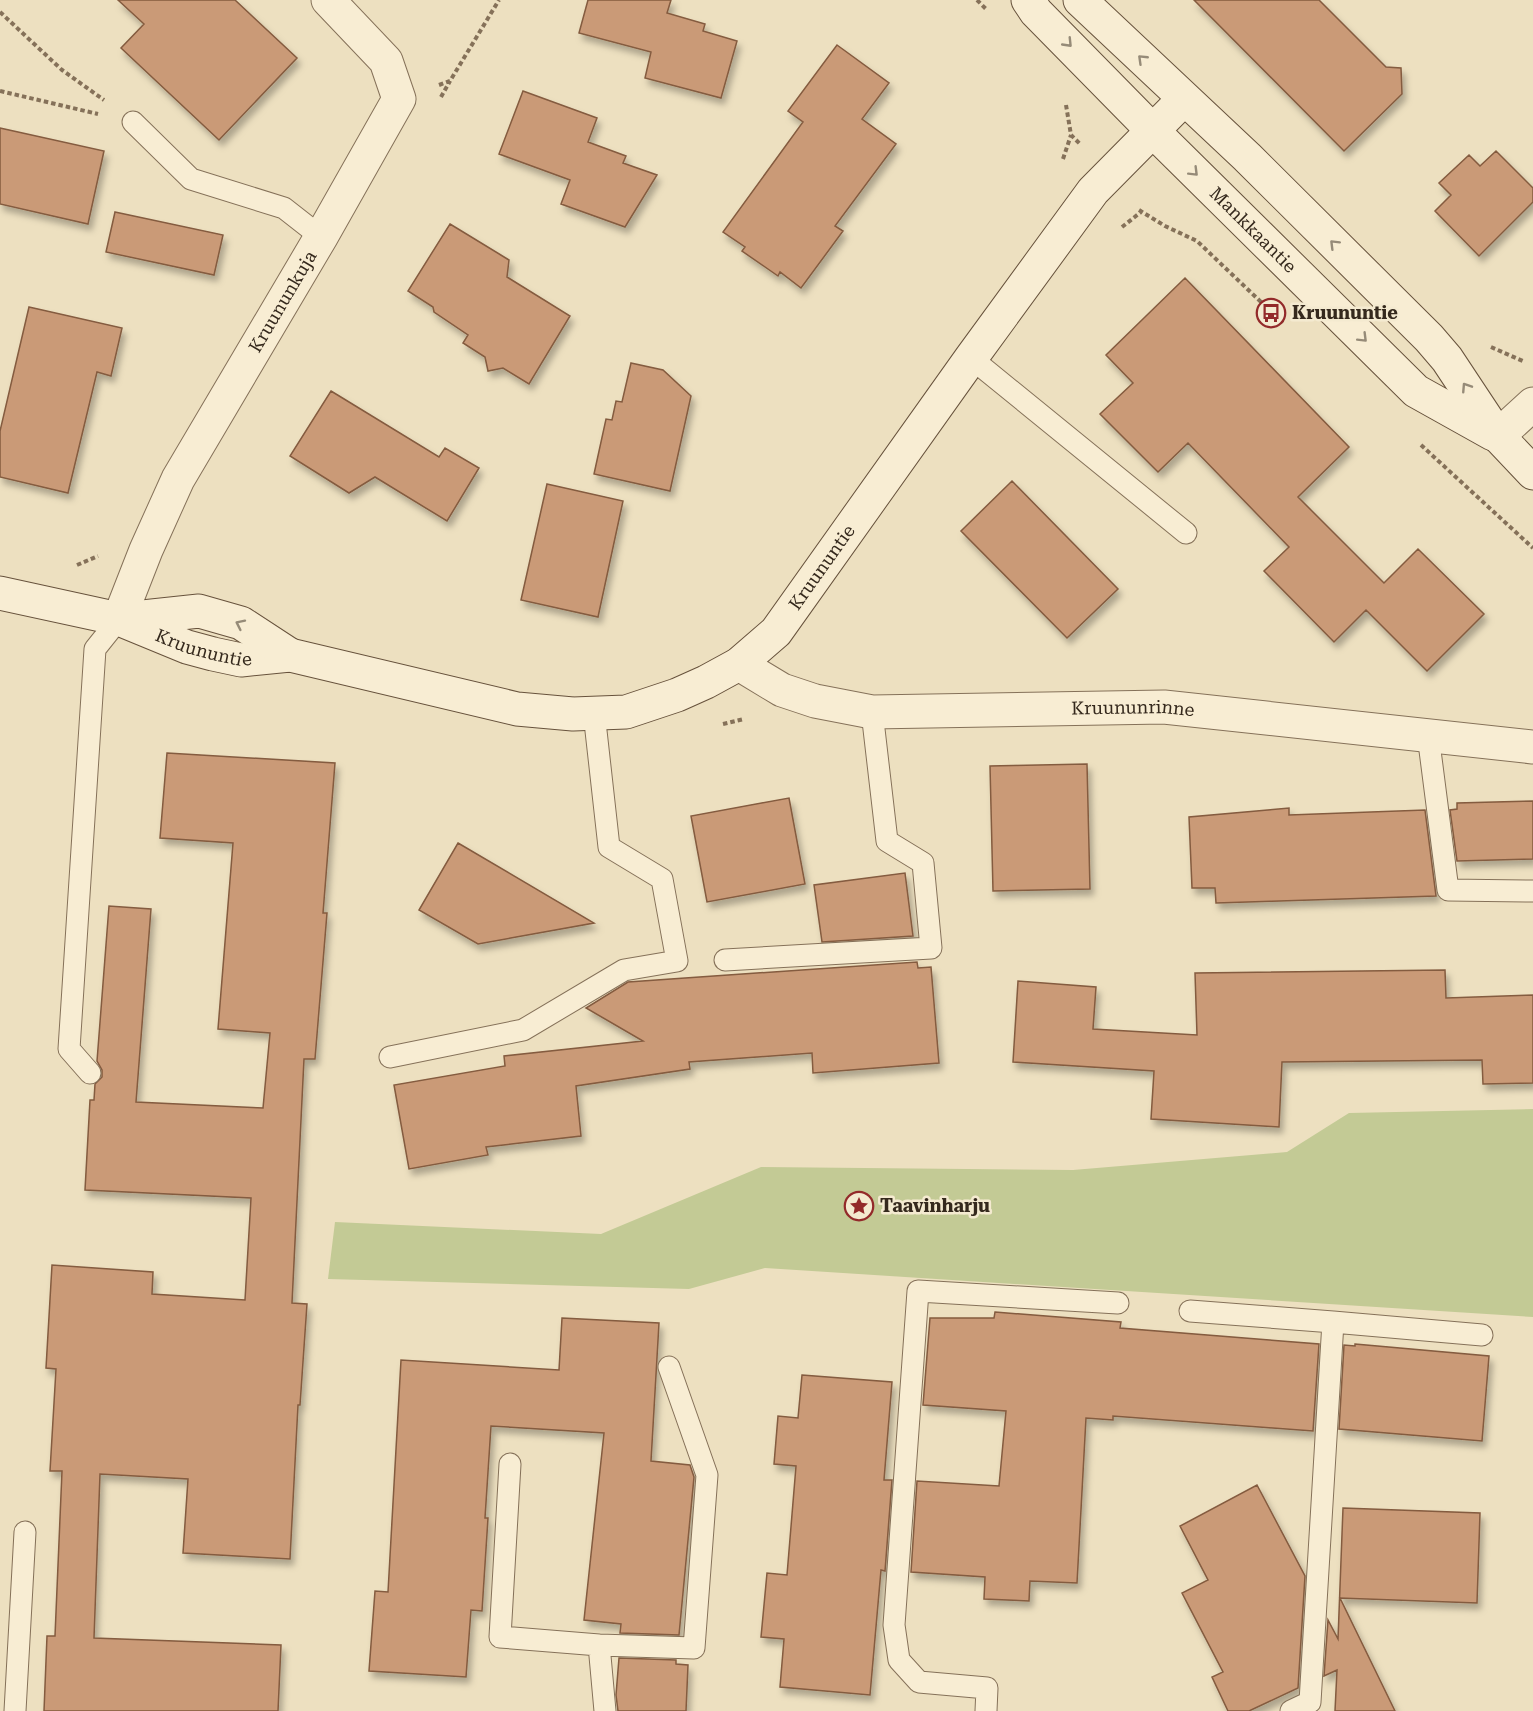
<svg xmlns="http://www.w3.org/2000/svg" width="1533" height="1711" font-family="'Roboto Serif',serif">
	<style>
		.green { fill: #c3ca95 }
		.building { fill: #ca9a77; stroke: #845b3f; stroke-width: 1.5; filter: url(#shadow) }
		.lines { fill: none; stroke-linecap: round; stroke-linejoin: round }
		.lane-casing { stroke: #857159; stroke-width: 23 }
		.street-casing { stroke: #857159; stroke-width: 35 }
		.secondary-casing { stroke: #67523c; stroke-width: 35 }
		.path { stroke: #857159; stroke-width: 4; stroke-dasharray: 4.5 3; stroke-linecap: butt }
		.lane { stroke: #f8edd3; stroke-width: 21 }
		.street { stroke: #f8edd3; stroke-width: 33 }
		.secondary { stroke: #f8edd3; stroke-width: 33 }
		.oneway { stroke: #968b78 }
		.labels { text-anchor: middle; stroke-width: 5; stroke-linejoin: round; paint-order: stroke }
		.street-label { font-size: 18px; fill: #35291d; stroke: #f4ead0 }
		.poi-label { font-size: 18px; font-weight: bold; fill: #35291d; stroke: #f4ead0; text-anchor: start }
	</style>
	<defs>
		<filter id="shadow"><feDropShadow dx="3.5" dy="6" stdDeviation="3" flood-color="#0004"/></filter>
	</defs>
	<rect width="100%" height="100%" fill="#ede0c0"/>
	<!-- green -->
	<path class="green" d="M 1533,1109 L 1533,1317 L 765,1268 L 689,1289 L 328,1279 L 335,1222 L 601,1234 L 761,1167 L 1073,1170 L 1287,1152 L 1349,1113 Z"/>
	<!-- building -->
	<path class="building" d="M 118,0 L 235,0 L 297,58 L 219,140 L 121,48 L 144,24 Z
		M 588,0 L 671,0 L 667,13 L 705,24 L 703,31 L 737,41 L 721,98 L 645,78 L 651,52 L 579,33 Z
		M 1194,0 L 1319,0 L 1386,67 L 1401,68 L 1402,94 L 1344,151 Z
		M 837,45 L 889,83 L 862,119 L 896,144 L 835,226 L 843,231 L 801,288 L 780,272 L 778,276 L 742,251 L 745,247 L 723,232 L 803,122 L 788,111 Z
		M 523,91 L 597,118 L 588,142 L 626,156 L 623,163 L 657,175 L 625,227 L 561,204 L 570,180 L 499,154 Z
		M 0,128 L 104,151 L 88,224 L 0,204 Z
		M 1496,151 L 1533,188 L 1533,202 L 1479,256 L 1435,211 L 1451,195 L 1439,183 L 1469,155 L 1480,166 Z
		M 115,212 L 223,235 L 214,275 L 106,252 Z
		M 450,224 L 509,260 L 507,277 L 570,316 L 529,384 L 503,368 L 488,371 L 485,357 L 463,343 L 468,335 L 434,312 L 433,307 L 408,291 Z
		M 1185,278 L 1349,447 L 1298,497 L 1384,583 L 1418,549 L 1484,614 L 1427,671 L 1366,610 L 1334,642 L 1264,571 L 1289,547 L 1188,443 L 1158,472 L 1100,414 L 1133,383 L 1106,355 Z
		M 29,307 L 122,328 L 111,376 L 97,372 L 68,493 L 0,477 L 0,431 Z
		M 631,363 L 663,370 L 691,396 L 670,491 L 594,474 L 606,419 L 612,420 L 616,401 L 622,402 Z
		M 331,391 L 439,457 L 445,448 L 479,468 L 447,521 L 375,477 L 349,493 L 290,456 Z
		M 1012,481 L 1118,589 L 1067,638 L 961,531 Z
		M 547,484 L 623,501 L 598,617 L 521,600 Z
		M 167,753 L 335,763 L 323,913 L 327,913 L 315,1059 L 304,1059 L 292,1303 L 307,1304 L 300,1405 L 298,1405 L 290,1559 L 183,1553 L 188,1479 L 100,1474 L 94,1638 L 281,1645 L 278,1711 L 44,1711 L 47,1636 L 55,1636 L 62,1471 L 50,1471 L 56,1369 L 46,1368 L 52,1265 L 153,1272 L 152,1294 L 245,1300 L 251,1198 L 85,1190 L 90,1100 L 94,1100 L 95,1084 L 102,1077 L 102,1070 L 97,1061 L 109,906 L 151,909 L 136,1102 L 263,1108 L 270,1033 L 218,1029 L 233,843 L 160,838 Z
		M 1087,764 L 1090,889 L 993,891 L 990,766 Z
		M 789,798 L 805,884 L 707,902 L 691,816 Z
		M 1533,801 L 1533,859 L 1457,861 L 1450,810 L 1457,809 L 1457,803 Z
		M 1289,808 L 1289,815 L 1425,810 L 1436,896 L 1216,903 L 1215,888 L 1192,888 L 1189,817 Z
		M 458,843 L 594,923 L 478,944 L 419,910 Z
		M 905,873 L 913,936 L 822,942 L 814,885 Z
		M 917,962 L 918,968 L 931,967 L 939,1063 L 813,1073 L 812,1053 L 689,1062 L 690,1069 L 576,1086 L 581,1136 L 486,1147 L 488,1155 L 409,1169 L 394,1085 L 505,1066 L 504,1056 L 643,1041 L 586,1008 L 628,982 Z
		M 1445,970 L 1446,998 L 1533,995 L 1533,1083 L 1483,1084 L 1482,1060 L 1282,1062 L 1279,1127 L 1151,1119 L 1154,1071 L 1013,1062 L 1018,981 L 1096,987 L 1093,1029 L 1197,1035 L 1195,973 Z
		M 995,1312 L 1121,1322 L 1120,1328 L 1319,1344 L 1313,1431 L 1113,1416 L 1113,1420 L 1086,1418 L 1077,1583 L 1030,1581 L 1029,1601 L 984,1599 L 985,1577 L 911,1572 L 917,1481 L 999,1486 L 1006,1411 L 923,1405 L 930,1318 L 994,1318 Z
		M 562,1318 L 659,1323 L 651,1461 L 690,1465 L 694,1477 L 679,1635 L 620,1633 L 621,1624 L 584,1620 L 604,1433 L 491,1426 L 485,1518 L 488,1518 L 482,1611 L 471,1610 L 466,1677 L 369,1671 L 375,1591 L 388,1592 L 401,1360 L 559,1370 Z
		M 1355,1344 L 1489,1356 L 1482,1441 L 1339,1429 L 1344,1345 L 1355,1346 Z
		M 802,1375 L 892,1382 L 884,1480 L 892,1480 L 885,1571 L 881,1570 L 870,1695 L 780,1687 L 784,1639 L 761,1637 L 767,1573 L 787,1575 L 796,1466 L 774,1464 L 778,1416 L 798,1418 Z
		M 1257,1485 L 1305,1576 L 1298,1688 L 1249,1711 L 1228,1711 L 1212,1677 L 1223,1672 L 1182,1593 L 1208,1580 L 1180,1526 Z
		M 1343,1508 L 1480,1513 L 1477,1603 L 1340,1598 L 1395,1711 L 1335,1711 L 1337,1670 L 1324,1676 L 1328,1620 L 1338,1639 Z
		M 619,1658 L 676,1660 L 676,1664 L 688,1665 L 686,1711 L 618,1711 L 616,1695 Z"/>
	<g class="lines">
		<!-- lane casing -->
		<g class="lane-casing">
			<path id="lane" d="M 133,122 L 191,179 L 284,208 L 321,237
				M 971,358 L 1186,533
				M 1428,735 L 1448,890 L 1533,891
				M 725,960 L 931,948 L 923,863 L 887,841 L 872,712
				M 390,1057 L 523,1030 L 624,970 L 677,961 L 662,879 L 609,847 L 594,713
				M 90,1073 L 69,1049 L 95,649 L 119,619
				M 1190,1311 L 1333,1322 L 1310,1702 L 1291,1711
				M 1333,1322 L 1482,1335
				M 510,1464 L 500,1637 L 599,1645 L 605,1711
				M 599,1645 L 694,1648 L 707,1475 L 669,1367
				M 15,1711 L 25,1532
				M 986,1711 L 987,1688 L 919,1682 L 899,1660 L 894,1625 L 918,1291 L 1118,1303"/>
		</g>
		<!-- street casing -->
		<g class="street-casing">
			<g id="street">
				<path d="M 1498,436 L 1533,404"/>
				<path id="s1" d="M 119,619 L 146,550 L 178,479 L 321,237 L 399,99 L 386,61 L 328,0"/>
				<path id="s2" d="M 739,664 L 782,690 L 815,701 L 872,712 L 1164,707 L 1533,747"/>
			</g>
		</g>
		<!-- secondary casing -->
		<g class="secondary-casing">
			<g id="secondary">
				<path id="s3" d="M 1028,0 L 1036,12 L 1153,131 L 1416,391 L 1493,434"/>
				<path d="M 1080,0 L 1247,157 L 1429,338 L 1447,359 L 1498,436 L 1533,473"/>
				<path id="s4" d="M 0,593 L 119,619 L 187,647 L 213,654 L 241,660 L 290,655 L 517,709 L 573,714 L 626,712 L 677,695 L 706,682 L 739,664 L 776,632 L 971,358 L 1093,191 L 1184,99"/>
				<path d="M 124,619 L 199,611 L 241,623 L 290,655"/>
			</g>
		</g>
		<!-- path -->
		<path class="path" d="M 977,0 L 987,10
			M 0,12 L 62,70 L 104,100
			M 439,85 L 450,81 L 499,0
			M 0,91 L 98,114
			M 441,97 L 450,81
			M 1066,105 L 1071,135 L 1080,144
			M 1063,159 L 1071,135
			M 1139,210 L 1165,226 L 1197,241 L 1283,323
			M 1122,227 L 1141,212
			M 1491,347 L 1525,362
			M 1421,445 L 1533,548
			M 77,565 L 98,556
			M 723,724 L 744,719"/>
		<!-- lane -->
		<use href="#lane" class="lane"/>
		<!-- street -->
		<use href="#street" class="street"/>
		<!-- secondary -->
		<use href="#secondary" class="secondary"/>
	</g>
	<!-- one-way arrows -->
	<defs><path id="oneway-chevron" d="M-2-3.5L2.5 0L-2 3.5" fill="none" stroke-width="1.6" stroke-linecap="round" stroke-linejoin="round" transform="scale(1.5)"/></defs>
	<g class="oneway">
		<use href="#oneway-chevron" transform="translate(1068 43) rotate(46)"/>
		<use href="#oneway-chevron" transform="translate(1142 59) rotate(-136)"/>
		<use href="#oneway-chevron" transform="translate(1194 172) rotate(45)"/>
		<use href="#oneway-chevron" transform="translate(1334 244) rotate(-135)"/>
		<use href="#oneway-chevron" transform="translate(1363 338) rotate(45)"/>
		<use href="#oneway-chevron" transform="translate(1466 387) rotate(-123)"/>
		<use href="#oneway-chevron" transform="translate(240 624) rotate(-154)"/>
	</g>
	<!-- icons -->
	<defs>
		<g id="bus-ring" transform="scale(1.5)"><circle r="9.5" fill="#f4ead0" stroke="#932a2a" stroke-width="1.5"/><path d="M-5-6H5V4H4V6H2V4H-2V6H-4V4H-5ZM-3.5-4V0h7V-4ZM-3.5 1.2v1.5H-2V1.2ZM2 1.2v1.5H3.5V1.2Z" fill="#932a2a"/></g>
		<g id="sight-ring" transform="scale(1.5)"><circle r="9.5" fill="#f4ead0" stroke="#932a2a" stroke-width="1.5"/><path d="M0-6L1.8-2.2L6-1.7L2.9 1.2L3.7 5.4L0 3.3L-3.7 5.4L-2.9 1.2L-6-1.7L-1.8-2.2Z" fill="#932a2a"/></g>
	</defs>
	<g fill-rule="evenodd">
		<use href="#bus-ring" x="1271" y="313"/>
		<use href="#sight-ring" x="859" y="1206"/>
	</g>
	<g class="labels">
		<!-- street labels -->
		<g class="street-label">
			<text dy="6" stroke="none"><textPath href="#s3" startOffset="322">Mankkaantie</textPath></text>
			<text dy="6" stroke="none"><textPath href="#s1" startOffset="358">Kruununkuja</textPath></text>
			<text dy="6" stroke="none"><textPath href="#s4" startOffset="894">Kruununtie</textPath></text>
			<text dy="6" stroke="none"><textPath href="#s4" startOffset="212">Kruununtie</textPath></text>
			<text dy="6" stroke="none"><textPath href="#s2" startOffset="404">Kruununrinne</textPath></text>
		</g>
		<!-- poi labels -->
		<g class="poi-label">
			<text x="1292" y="319">Kruununtie</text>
			<text x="880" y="1212">Taavinharju</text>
		</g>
	</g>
</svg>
